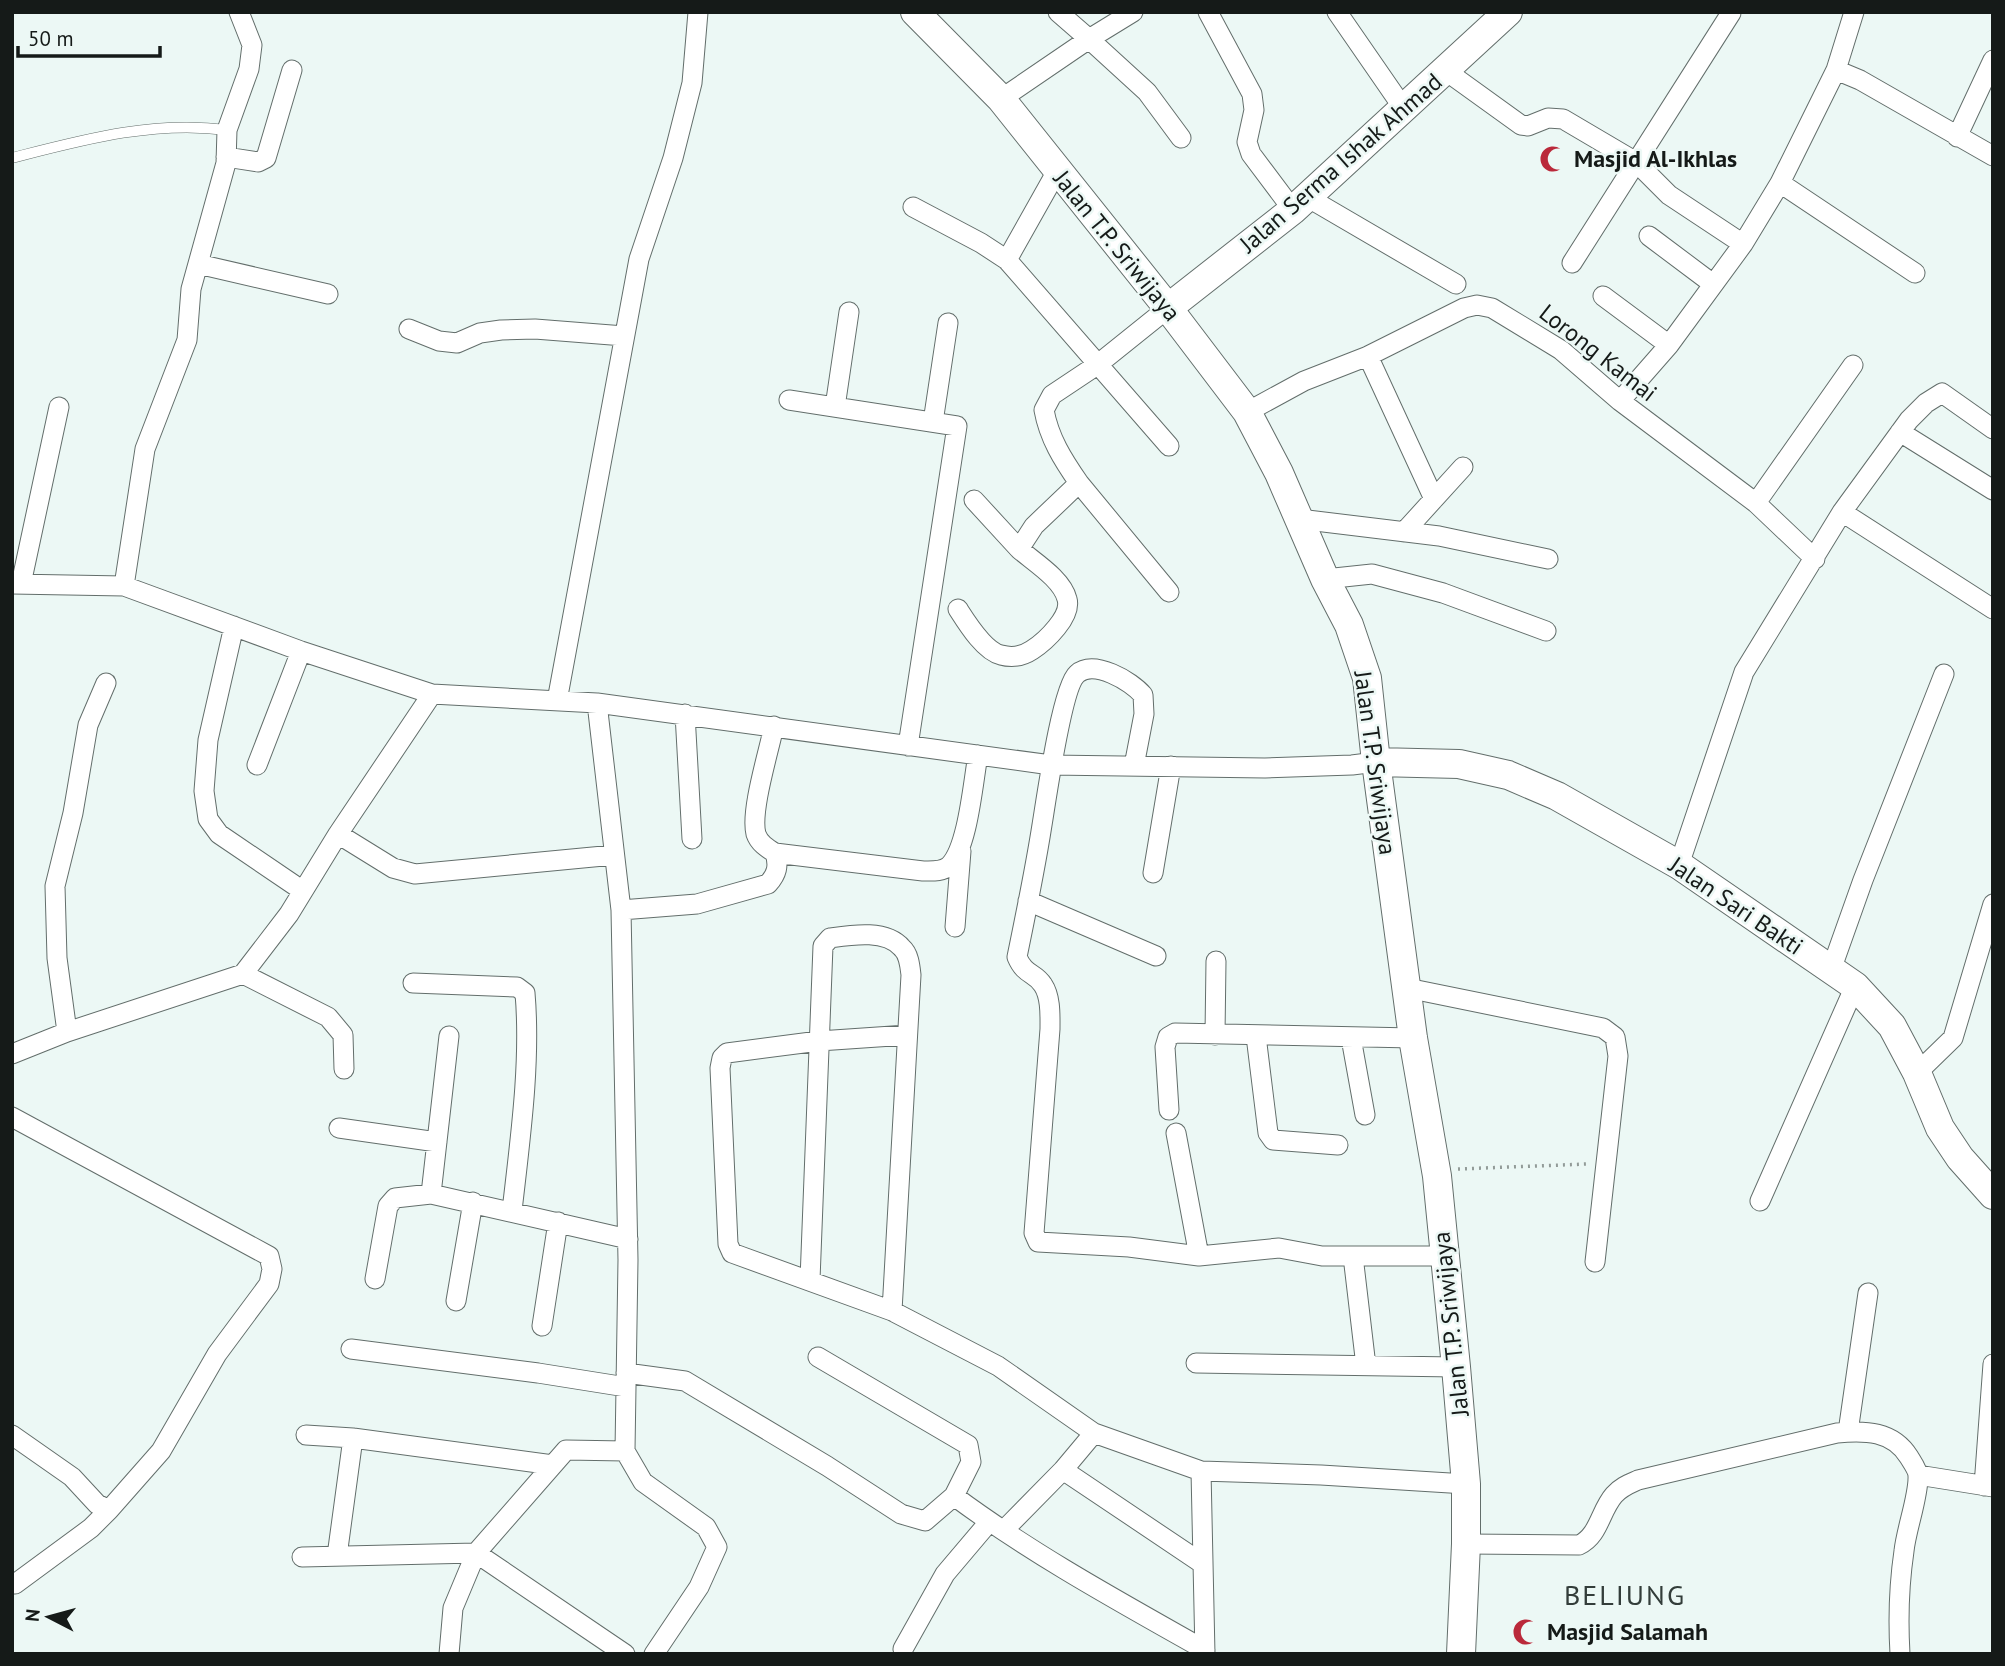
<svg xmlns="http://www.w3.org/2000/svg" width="2005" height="1666" font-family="'PT Sans',sans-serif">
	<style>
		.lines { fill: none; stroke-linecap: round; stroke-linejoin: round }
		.lane-casing { stroke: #636e6b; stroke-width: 11 }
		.street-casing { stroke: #636e6b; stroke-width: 21 }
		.secondary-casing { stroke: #636e6b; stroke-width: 30 }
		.path { stroke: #929b98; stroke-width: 3.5; stroke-dasharray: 2 5; stroke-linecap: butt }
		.lane { stroke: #fff; stroke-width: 10 }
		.street { stroke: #fff; stroke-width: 19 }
		.secondary { stroke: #fff; stroke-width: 28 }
		.labels { text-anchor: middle; stroke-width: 5; stroke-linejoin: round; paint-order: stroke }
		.poi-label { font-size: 24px; font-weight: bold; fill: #151a18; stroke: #ecf8f5; text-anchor: start }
		.street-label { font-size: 24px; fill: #151a18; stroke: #ecf8f5 }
		.quarter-label { font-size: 28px; letter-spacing: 2px; fill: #333d3a; stroke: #ecf8f5 }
	</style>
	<rect width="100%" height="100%" fill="#ecf8f5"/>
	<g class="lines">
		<!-- lane casing -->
		<g class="lane-casing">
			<path id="lane" d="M 12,158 C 82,140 154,120 227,130"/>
		</g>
		<!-- street casing -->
		<g class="street-casing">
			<path id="street" d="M 1133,12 L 1089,39 L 1147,92 L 1181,138
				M 1208,12 L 1252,94 L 1254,110 L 1247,142 L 1251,154 L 1293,210
				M 1337,12 L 1404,109
				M 1836,70 L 1860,80 L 1993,156
				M 1446,71 L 1521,125 L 1528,126 L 1548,118 L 1563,119 L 1636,162 L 1669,195 L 1743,244
				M 1001,99 L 1089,39 L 1058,12
				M 1957,137 L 1993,60
				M 226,157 L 258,162 L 266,158 L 292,70
				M 1780,183 L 1915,273
				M 1307,197 L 1456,284
				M 913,207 L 981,243 L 1007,260 L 1169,446
				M 1649,236 L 1713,284
				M 1007,260 L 1057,171
				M 1572,263 L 1731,13
				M 198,264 L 328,294
				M 1603,296 L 1669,345
				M 409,329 L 439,341 L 457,343 L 480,333 L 501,330 L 535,329 L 624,336
				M 1368,356 L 1434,499
				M 789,400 L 957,426 L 908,746
				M 1620,401 L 1669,345 L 1743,244 L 1780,183 L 1836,70 L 1854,12
				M 835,407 L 849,312
				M 1247,412 L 1304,381 L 1368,356 L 1464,308 L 1477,305 L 1492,308 L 1561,350 L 1620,401 L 1756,503 L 1815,559
				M 933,422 L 948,323
				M 1900,432 L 1993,490
				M 1079,483 L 1169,592
				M 974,500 L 1019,549
				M 1756,503 L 1853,365
				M 1842,512 L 1993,609
				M 1299,519 L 1439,536 L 1548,559
				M 1404,532 L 1463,467
				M 1325,579 L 1372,574 L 1443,593 L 1546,631
				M 12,584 L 124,586 L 301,651 L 432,694 L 597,703 L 1051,765 L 1265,768 L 1352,765 L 1376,762
				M 21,584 L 59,407
				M 124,586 L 145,449 L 187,340 L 191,289 L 226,163 L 227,130 L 249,69 L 252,45 L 239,12
				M 958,609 C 967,623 984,651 1001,655 C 1012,658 1023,656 1032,650 C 1046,641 1072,616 1067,599 C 1062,579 1034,562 1019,549 L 1034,526 L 1079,483 C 1063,460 1049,438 1044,410 L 1052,395 L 1097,365 L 1168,308
				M 234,626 L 208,740 L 204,791 L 208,819 L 219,834 L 303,891
				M 557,701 L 639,259 L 673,158 L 692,83 L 698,12
				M 597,703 L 621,910 L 628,1260 L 625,1451 L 643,1482 L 706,1527 L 717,1547 L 699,1587 L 654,1654
				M 685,714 L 692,839
				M 774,726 C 769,751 750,811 756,834 C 759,843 767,848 775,853 L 923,871 C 932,871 942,872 949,866 C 968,848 973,782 978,755
				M 257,765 L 301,651
				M 1134,766 L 1144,714 L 1143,695 C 1131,681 1094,659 1077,674 C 1062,687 1046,801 1042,825 C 1035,870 1026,913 1017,957 C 1025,976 1035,972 1043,985 C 1051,997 1050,1016 1050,1029 L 1034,1233 L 1038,1242 L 1129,1247 L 1199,1256 L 1279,1248 L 1322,1256 L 1443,1256
				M 338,834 L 393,868 L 415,874 L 614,855
				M 1679,865 L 1744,672 L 1842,512 L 1909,420 L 1926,403 L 1942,393 L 1993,429
				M 1153,873 L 1171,766
				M 1028,901 L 1156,956
				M 621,910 L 697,904 L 768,884 C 777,874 779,866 775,853
				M 955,927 L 961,851
				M 1831,970 L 1863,880 L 1944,674
				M 243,974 L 328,1017 L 343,1035 L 344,1069
				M 413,983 L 517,987 L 525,993 C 531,1063 520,1140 512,1211
				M 1407,988 L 1603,1028 L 1615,1037 L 1618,1056 L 1595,1262
				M 67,1032 L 57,958 L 55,886 L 73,813 L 88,725 L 106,683
				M 907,1035 L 819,1041 L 727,1053 L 722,1058 L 720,1068 L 728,1244 L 732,1253 L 892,1311 L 998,1366 L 1094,1433 L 1201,1471 L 1321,1475 L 1466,1484
				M 1215,1035 L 1216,961
				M 1256,1036 L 1268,1133 L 1273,1140 L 1338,1145
				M 1351,1038 L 1365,1115
				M 12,1054 L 67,1032 L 243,974 L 289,914 L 338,834 L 432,694
				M 1917,1073 L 1953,1038 L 1993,904
				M 1169,1110 L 1165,1047 L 1168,1037 L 1175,1033 L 1413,1038
				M 12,1117 L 269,1256 L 272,1269 L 269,1284 L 217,1354 L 161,1451 L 109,1510 L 97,1504 L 72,1477 L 12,1435
				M 339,1128 L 437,1142
				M 1176,1133 L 1199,1256
				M 431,1194 L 449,1036
				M 1760,1201 L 1855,986
				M 1353,1256 L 1366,1366
				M 375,1279 L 388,1206 L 395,1198 L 431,1194 L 628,1239
				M 810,1280 L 823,946 L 830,938 C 851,935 886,929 902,948 C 909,954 910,966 911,975 L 892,1311
				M 456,1301 L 473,1202
				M 542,1326 L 558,1222
				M 351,1349 L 538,1373 L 626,1387
				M 1196,1363 L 1456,1367
				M 626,1373 L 685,1381 L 827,1466 L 901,1514 L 925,1521 L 954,1496 L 971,1462 L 968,1445 L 818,1357
				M 1848,1432 L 1868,1293
				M 306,1435 L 353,1438 L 553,1465
				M 1063,1470 L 1203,1564
				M 1201,1471 L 1205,1654
				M 1918,1475 L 1993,1487
				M 1984,1486 L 1993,1364
				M 954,1496 C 1032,1554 1120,1602 1205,1650
				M 1004,1530 L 1063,1470 L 1094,1433
				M 1466,1544 L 1579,1545 C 1599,1536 1600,1511 1614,1495 C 1621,1487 1629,1484 1638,1480 L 1837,1433 C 1865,1430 1893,1431 1909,1457 C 1912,1462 1918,1470 1918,1476 C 1919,1495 1906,1530 1904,1551 C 1899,1585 1898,1620 1900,1654
				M 337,1556 L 353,1438
				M 302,1557 L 476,1553 L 566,1450 L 625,1451
				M 15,1584 L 91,1528 L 109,1510
				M 903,1649 L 945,1574 L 989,1522
				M 449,1654 L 453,1608 L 476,1553 L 625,1654"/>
		</g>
		<!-- secondary casing -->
		<g class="secondary-casing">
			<path id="secondary" d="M 915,12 L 1001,99 L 1168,308 L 1247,412 L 1279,473 L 1325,579 L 1349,625 L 1367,678 L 1376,762 L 1413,1038 L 1437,1176 L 1456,1367 L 1466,1484 L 1466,1544 L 1461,1654
				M 1168,308 L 1293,210 L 1508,12
				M 1376,762 L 1459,764 L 1508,775 L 1557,796 L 1679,865 L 1855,986 L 1892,1026 L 1917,1073 L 1940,1128 L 1960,1158 L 1993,1195"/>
		</g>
		<!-- path -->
		<path class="path" d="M 1458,1169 L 1587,1164"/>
		<!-- lane -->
		<use href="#lane" class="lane"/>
		<!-- street -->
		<use href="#street" class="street"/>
		<!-- secondary -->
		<use href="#secondary" class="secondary"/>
	</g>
	<!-- icons -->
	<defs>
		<g id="mosque-bare" transform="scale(2.1)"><path d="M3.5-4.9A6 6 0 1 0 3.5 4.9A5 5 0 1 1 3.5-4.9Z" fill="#ba293a" stroke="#ecf8f5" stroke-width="2.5" paint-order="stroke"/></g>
	</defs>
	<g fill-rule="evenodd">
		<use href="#mosque-bare" x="1553" y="159"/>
		<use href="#mosque-bare" x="1526" y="1632"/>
	</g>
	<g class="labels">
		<!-- poi labels -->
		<g class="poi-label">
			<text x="1574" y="167">Masjid Al-Ikhlas</text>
			<text x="1547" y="1640">Masjid Salamah</text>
		</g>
		<!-- street labels -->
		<g class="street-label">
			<text transform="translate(1341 163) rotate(-41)" y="8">Jalan Serma Ishak Ahmad</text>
			<text transform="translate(1117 246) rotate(51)" y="8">Jalan T.P. Sriwijaya</text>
			<text transform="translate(1598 353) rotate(38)" y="8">Lorong Kamai</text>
			<text transform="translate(1375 763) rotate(82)" y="8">Jalan T.P. Sriwijaya</text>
			<text transform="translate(1736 906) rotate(34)" y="8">Jalan Sari Bakti</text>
			<text transform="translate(1451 1324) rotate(-96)" y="8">Jalan T.P. Sriwijaya</text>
		</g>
		<!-- quarter labels -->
		<g class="quarter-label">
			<text x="1625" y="1605">BELIUNG</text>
		</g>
	</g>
	<!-- border -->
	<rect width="2005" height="1666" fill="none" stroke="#151a18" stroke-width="28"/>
	<!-- north arrow -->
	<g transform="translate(49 1617) rotate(276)" stroke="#ecf8f5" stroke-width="5" paint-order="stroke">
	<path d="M0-5L12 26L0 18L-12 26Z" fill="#151a18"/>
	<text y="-10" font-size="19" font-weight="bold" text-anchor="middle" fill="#151a18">N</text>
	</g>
	<!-- scale -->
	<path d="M18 46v10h142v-10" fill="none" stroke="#151a18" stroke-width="3.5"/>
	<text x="28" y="46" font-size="21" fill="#151a18" stroke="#ecf8f5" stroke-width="5" paint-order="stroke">50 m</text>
</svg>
